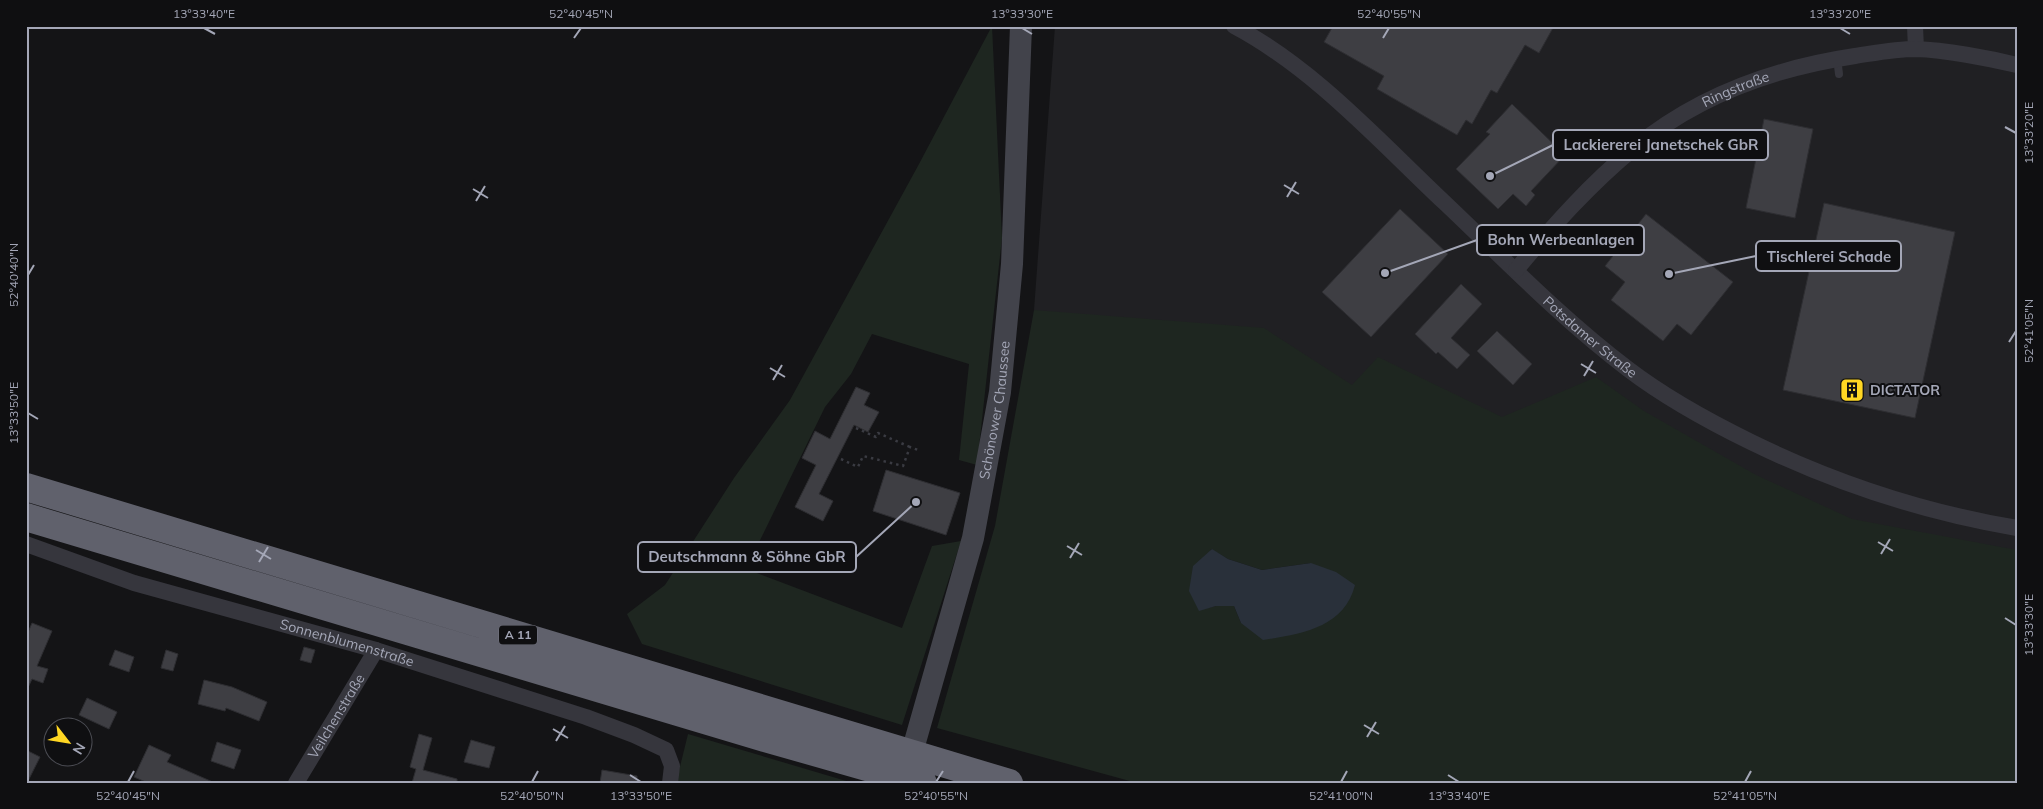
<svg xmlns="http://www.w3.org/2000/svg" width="2043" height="809" font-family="Mulish,sans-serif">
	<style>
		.built { fill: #202023 }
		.green { fill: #1e2620; fill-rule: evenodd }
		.water { fill: #29303a }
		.building { fill: #3e3e43; stroke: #2e2e32 }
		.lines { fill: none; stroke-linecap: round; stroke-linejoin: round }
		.path { stroke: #3a3b42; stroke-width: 2.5; stroke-dasharray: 2.5 4; stroke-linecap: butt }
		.lane { stroke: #36363d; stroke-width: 8 }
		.street { stroke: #36363d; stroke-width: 16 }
		.secondary { stroke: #42434b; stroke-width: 22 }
		.highway { stroke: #60616c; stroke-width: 28 }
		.ticks { fill: none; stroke: #a4a7b7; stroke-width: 2 }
		.labels { text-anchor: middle; stroke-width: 4; stroke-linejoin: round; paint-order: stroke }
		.shield { fill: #0f0f11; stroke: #777985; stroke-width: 1 }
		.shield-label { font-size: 12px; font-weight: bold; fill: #a4a7b7 }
		.street-label { font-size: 14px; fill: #a4a7b7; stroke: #0f0f11 }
		.poi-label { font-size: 14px; font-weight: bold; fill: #a4a7b7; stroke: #0f0f11; text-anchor: start }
		.leader { fill: none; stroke: #a4a7b7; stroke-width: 2 }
		.callout-dot { fill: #a4a7b7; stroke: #0f0f11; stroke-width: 2 }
		.callout { fill: #0f0f11; stroke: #a4a7b7; stroke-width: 2 }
		.callout-label { font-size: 15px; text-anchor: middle; font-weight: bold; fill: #a4a7b7 }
		.neatline { fill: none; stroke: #a4a7b7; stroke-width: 2 }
		.ticks-label { font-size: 12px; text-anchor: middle; fill: #a4a7b7 }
	</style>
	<rect width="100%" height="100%" fill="#141416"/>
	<!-- built -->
	<path class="built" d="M 1055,26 L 2017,26 L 2017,783 L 1469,504 L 1034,310 Z"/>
	<!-- green -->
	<path class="green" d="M 992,26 L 1002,238 L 977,465 L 959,460 L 969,364 L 872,334 L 851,374 L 825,407 L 746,569 L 902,628 L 932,546 L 961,541 L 902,725 L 642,644 L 627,614 L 665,585 L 734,478 L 790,400 L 919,164 Z
		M 1034,310 L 1264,328 L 1352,385 L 1378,357 L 1502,417 L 1596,377 L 1644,411 L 1756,475 L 1852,519 L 2017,550 L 2017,783 L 1137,783 L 937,728 L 995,526 ZM 1211,549 L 1228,559 L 1262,570 L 1311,563 L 1241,623 L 1234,606 L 1216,606 L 1199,610 Z
		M 688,734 L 853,783 L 676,783 Z"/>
	<!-- water -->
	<path class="water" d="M 1212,549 L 1228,559 L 1262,570 L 1311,563 L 1336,572 L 1355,585 C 1344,628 1301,634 1263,640 L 1241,623 L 1234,606 L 1216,606 L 1199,611 L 1189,591 L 1193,566 Z"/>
	<!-- building -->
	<path class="building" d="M 1333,26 L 1554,26 L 1539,53 L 1525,45 L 1497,93 L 1491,90 L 1472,124 L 1466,120 L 1457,135 L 1377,89 L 1384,76 L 1324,42 Z
		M 1512,104 L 1565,155 L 1531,191 L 1535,195 L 1526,206 L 1513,194 L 1498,209 L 1456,169 L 1490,134 L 1486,132 Z
		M 1764,119 L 1813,129 L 1795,218 L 1746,208 Z
		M 1824,203 L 1955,232 L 1915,418 L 1783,390 Z
		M 1400,209 L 1448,254 L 1371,337 L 1322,292 Z
		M 1646,214 L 1733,282 L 1691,335 L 1677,324 L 1663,341 L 1611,300 L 1625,282 L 1605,266 Z
		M 1461,284 L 1482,304 L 1451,338 L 1470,355 L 1457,369 L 1438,352 L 1436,354 L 1415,334 Z
		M 1497,331 L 1532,364 L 1513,385 L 1477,351 Z
		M 856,387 L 870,393 L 864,405 L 879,412 L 868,432 L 854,425 L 819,494 L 833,501 L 823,521 L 795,507 L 816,465 L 802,458 L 815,431 L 830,439 Z
		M 886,470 L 960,493 L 946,535 L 873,511 Z
		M 32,623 L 52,631 L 37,666 L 48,669 L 43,683 L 32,679 L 26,692 L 26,637 Z
		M 304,647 L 315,650 L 311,663 L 300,660 Z
		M 115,650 L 134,657 L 129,672 L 109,665 Z
		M 166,650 L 178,654 L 173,671 L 161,668 Z
		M 204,680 L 232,687 L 267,702 L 259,721 L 226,708 L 225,711 L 198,704 Z
		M 87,698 L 117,712 L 109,729 L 79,715 Z
		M 419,734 L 432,738 L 423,770 L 457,779 L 457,783 L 412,783 L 416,769 L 410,767 Z
		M 471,740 L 495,747 L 489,768 L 464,762 Z
		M 217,742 L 241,750 L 234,769 L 211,761 Z
		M 149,745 L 171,755 L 167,762 L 215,783 L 148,783 L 134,777 Z
		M 26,750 L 40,757 L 27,783 L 26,783 Z
		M 602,770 L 637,776 L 637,783 L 600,783 Z"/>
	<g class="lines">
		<!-- path -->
		<path class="path" d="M 856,428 L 876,437 L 878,433 L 910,447
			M 841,459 L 858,467 L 863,456 L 903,466 L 910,447 L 918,450"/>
		<!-- lane -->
		<path class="lane" d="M 1837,58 L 1839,74"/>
		<!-- street -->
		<g class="street">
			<path id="s1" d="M 1234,26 C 1315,69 1379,141 1445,203 C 1505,260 1562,319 1628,369 C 1666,398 1708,421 1751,442 C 1837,484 1922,512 2017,528"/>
			<path d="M 1915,26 L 1916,49"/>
			<path id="s2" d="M 1516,270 C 1552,227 1590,184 1634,148 C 1697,96 1775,68 1855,56 C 1875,53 1895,49 1916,49 C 1945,50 1988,58 2017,65"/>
			<path id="s3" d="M 26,544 L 134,583 L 376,650 L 586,717 L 634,735 L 666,750 L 672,766 L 670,783"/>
			<path id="s4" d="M 296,783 L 376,650"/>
		</g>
		<!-- secondary -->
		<path class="secondary" id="s5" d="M 907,770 L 973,538 L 1000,392 L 1012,264 L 1021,26"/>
		<!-- highway -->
		<path class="highway" d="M 26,487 L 1009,783
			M 26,517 L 765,738 L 923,783"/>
	</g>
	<!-- ticks -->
	<path class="ticks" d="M 204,28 L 215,34M 1022,28 L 1032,34M 1840,28 L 1850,34M 574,38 L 581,28M 1383,38 L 1389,28M 2005,127 L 2016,133M 1284,185 L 1299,194M 473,189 L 488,198M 1287,197 L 1296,182M 476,201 L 485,186M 28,275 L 34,265M 2009,342 L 2016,331M 1581,364 L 1596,373M 770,368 L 785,377M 1584,376 L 1593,361M 773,380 L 782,365M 28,413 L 38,419M 1878,542 L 1893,551M 1067,546 L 1082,555M 256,550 L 271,559M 1881,554 L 1890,539M 1070,558 L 1079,543M 259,562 L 268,547M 2005,618 L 2016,625M 1364,725 L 1379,734M 553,729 L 568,738M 1367,737 L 1376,722M 556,741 L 565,726M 630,775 L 641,782M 1448,775 L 1459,782M 128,782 L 134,771M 532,782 L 538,771M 936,782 L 943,771M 1341,782 L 1347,771M 1745,782 L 1751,771"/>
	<!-- icons -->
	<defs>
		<g id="building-square" transform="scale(1.25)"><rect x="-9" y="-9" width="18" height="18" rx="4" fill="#ffd723" stroke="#0f0f11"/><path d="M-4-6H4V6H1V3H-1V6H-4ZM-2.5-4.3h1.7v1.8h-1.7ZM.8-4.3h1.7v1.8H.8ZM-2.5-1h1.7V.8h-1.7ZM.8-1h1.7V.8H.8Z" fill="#111"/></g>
	</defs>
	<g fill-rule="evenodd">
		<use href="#building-square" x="1852" y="390"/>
	</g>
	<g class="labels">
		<!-- shield labels -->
		<rect class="shield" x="499" y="625.5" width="38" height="19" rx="4"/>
		<g class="shield-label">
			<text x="518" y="639">A 11</text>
		</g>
		<!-- street labels -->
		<g class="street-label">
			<text dy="5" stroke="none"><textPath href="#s2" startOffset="288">Ringstraße</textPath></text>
			<text dy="5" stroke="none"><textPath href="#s1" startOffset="474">Potsdamer Straße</textPath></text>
			<text dy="5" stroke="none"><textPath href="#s5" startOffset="371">Schönower Chaussee</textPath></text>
			<text dy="5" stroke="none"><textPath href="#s3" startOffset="336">Sonnenblumenstraße</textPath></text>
			<text dy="5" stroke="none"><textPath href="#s4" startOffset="78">Veilchenstraße</textPath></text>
		</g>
		<!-- poi labels -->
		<g class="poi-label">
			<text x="1870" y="395">DICTATOR</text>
		</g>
	</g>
	<!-- callouts -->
	<path class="leader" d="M1490 176L1553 145M1385 273L1477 240M1669 274L1756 256M916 502L856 557"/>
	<g class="callout-dot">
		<circle cx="1490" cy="176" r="5"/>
		<circle cx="1385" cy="273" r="5"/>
		<circle cx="1669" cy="274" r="5"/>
		<circle cx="916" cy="502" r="5"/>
	</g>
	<g class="callout">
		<rect x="1553" y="130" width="215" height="30" rx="5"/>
		<rect x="1477" y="225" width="167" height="30" rx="5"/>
		<rect x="1756" y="241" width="145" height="30" rx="5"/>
		<rect x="638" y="542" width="218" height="30" rx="5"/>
	</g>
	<g class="callout-label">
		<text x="1661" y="150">Lackiererei Janetschek GbR</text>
		<text x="1561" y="245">Bohn Werbeanlagen</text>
		<text x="1829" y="262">Tischlerei Schade</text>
		<text x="747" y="562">Deutschmann &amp; Söhne GbR</text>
	</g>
	<!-- border -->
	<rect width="2043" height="809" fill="none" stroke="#0f0f11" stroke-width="55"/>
	<!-- north arrow -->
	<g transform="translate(68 742) rotate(121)"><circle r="24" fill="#0f0f11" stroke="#4b4c53"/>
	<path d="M0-4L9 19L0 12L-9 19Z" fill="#ffd723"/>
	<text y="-8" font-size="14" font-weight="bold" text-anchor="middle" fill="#a4a7b7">N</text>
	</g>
	<rect x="28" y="28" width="1988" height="754" class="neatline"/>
	<g class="ticks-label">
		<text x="204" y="18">13°33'40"E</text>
		<text x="581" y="18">52°40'45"N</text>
		<text x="1022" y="18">13°33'30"E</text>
		<text x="1389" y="18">52°40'55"N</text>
		<text x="1840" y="18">13°33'20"E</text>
		<text transform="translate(2029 133) rotate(-90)" y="4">13°33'20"E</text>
		<text transform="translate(14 275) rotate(-90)" y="4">52°40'40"N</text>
		<text transform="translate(2029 331) rotate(-90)" y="4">52°41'05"N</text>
		<text transform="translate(14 413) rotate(-90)" y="4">13°33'50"E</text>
		<text transform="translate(2029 625) rotate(-90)" y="4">13°33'30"E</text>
		<text x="128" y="800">52°40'45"N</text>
		<text x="532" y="800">52°40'50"N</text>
		<text x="641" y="800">13°33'50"E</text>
		<text x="936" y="800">52°40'55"N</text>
		<text x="1341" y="800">52°41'00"N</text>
		<text x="1459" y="800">13°33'40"E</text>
		<text x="1745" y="800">52°41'05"N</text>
	</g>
</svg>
